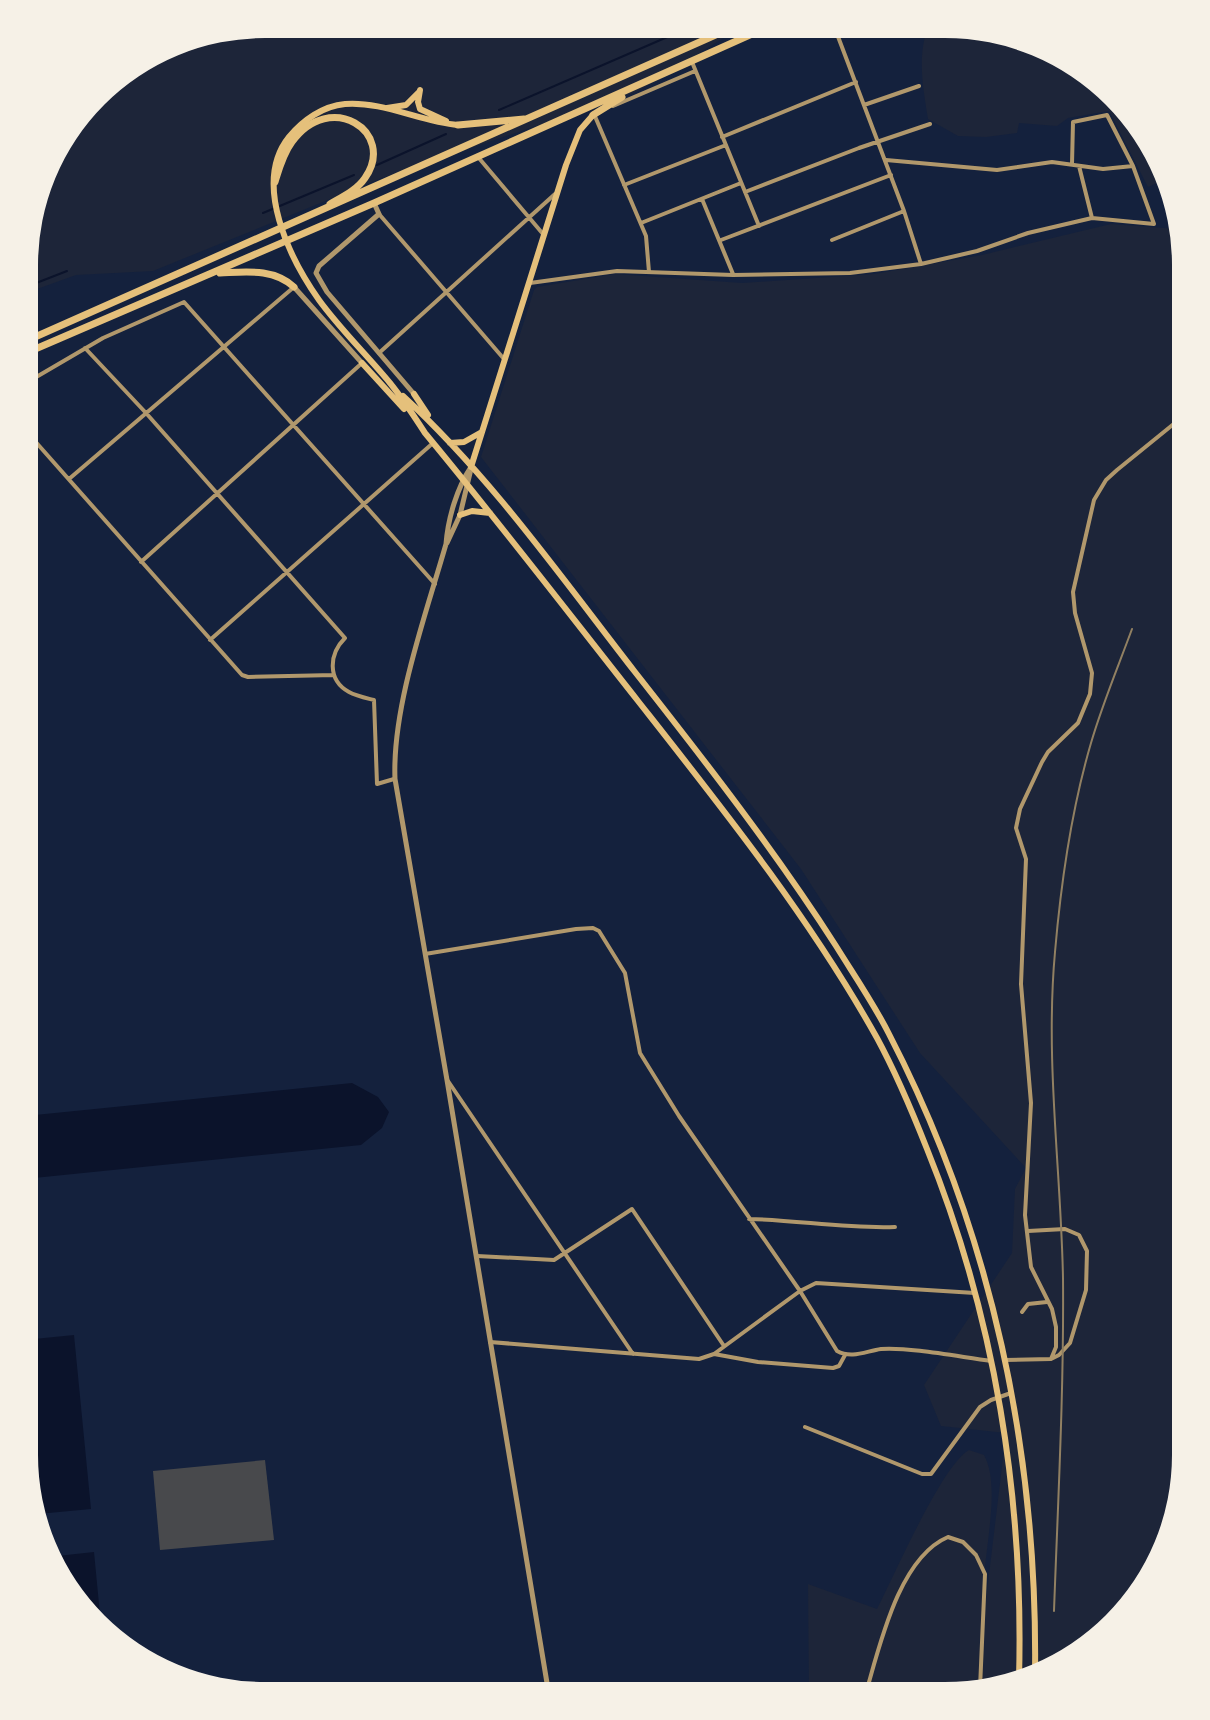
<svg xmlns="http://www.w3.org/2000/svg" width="1210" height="1720" font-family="'DejaVu Sans',sans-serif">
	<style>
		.green { fill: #1d2539 }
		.water { fill: #0b132b }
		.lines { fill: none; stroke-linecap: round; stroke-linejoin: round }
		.stream { stroke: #0b132b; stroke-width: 2 }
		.building { fill: #48494c }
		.minor { stroke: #b1986c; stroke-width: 4 }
		.tertiary { stroke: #b1986c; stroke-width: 5 }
		.primary { stroke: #e5c07b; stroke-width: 6 }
		.trunk { stroke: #e5c07b; stroke-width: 7 }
		.rail { stroke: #918062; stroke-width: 2 }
	</style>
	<rect width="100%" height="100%" fill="#14213d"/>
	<!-- green -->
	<path class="green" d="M 265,24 L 744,25 L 637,92 L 382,178 L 153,271 L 76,275 L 26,293 L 26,233 L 56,145 L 106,83 L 187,37 Z
		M 928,26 L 977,26 L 1091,73 L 1161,159 L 1166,179 L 1148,187 L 1109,111 L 1068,118 L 1057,126 L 1019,123 L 1017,133 L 986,137 L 958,136 L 928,119 C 923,87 917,58 928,26 Z
		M 1111,224 L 1178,229 L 1186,264 L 1185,1471 L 1145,1589 L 1051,1671 L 946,1696 L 809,1696 L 808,1584 L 877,1609 C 894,1576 942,1465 969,1450 L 984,1455 C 1004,1492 978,1566 985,1608 L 1006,1433 L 941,1426 L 924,1385 L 1012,1253 L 1015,1189 L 1026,1168 L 920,1053 L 801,869 L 481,457 L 534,290 L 537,287 L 615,274 L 742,283 L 874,274 L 982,255 Z"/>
	<!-- water -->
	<path class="water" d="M 352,1083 L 378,1097 L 389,1112 L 382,1128 L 361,1145 L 24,1179 L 25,1116 Z
		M 74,1335 L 91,1509 L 38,1514 L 24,1456 L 24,1340 Z
		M 94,1552 L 101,1625 L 49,1561 L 48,1557 Z"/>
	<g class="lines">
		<!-- stream -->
		<path class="stream" d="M 499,110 L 695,25
			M 377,165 L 446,134
			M 263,213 L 354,175
			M 26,287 L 67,271"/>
	</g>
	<!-- building -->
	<path class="building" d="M 265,1460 L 274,1540 L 160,1550 L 153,1471 Z"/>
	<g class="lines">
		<!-- minor -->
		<path class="minor" d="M 834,26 L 904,211 L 921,264
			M 692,62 L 759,226
			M 864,105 L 919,86
			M 613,106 L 695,71
			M 594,114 L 646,236 L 649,272
			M 722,137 L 856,82
			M 478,157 L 543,234
			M 886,160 L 997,170 L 1052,162 L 1103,169 L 1133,166
			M 1079,166 L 1092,218
			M 624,185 L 726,145
			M 745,192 L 859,148 L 930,124
			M 702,199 L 733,274
			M 379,214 L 504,359
			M 641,223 L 741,183
			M 721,240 L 891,175
			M 832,240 L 904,211
			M 530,283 L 617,271 L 733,275 L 850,273 L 921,264 L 977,251 L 1028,233 L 1092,218 L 1154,224 L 1133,166 L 1107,115 L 1073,122 L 1072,164
			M 85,348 L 146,413 L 345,638 C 329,654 327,680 349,692 C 356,696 366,698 374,700 L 377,784 L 394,779
			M 379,353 L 555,194
			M 26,383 L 103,338 L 184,302 L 435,584
			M 26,431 L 242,675 L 248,677 L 334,675
			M 69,479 L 294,287
			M 141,562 L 362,363
			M 210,640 L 433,443
			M 425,954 L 576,929 L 593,928 L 599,931 L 625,973 L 640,1053 L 679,1116 L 800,1291 L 837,1351 C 852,1359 866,1351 881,1349 C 910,1347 960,1357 991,1361
			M 448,1081 L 633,1354
			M 749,1219 C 798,1220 846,1229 895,1227
			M 477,1256 L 554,1260 L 632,1209 L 724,1346
			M 1022,1312 L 1028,1304 L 1047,1302
			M 490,1342 L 699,1359 L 714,1354 L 800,1291 L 816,1283 L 975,1293
			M 714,1354 L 758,1362 L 833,1368 L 839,1366 L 845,1355
			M 1051,1359 L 1056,1347 L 1056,1327 L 1052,1309 L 1031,1267 L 1025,1215 L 1031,1103 L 1021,984 L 1026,859 L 1016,828 L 1020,809 L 1042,762 L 1048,752 L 1078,723 L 1090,694 L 1092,673 L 1075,613 L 1073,592 L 1094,500 L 1106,480 L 1117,470 L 1186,414
			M 1005,1360 L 1051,1359 L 1059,1355 L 1070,1343 L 1086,1290 L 1087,1251 L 1079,1235 L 1065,1229 L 1028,1231
			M 805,1427 L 922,1474 L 931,1474 L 980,1407 L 991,1400 L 1011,1393
			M 865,1696 C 879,1649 898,1558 948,1537 L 963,1542 L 976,1555 L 985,1574 L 980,1688"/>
		<!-- tertiary -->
		<path class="tertiary" d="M 374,203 L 379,214 L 319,266 L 316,273 L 327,292 L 414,394
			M 294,287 L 362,363
			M 471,467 C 457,488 448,518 446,544 C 426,614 392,707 395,779 L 447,1080 L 549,1695
			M 447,543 L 460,515 L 471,469"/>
		<!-- primary -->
		<path class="primary" d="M 420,90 L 418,102 L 420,109 L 446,121
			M 387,108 L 406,105 L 418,93
			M 458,125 C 421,122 383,101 345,104 C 323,106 303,120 289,137 C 252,183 290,259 319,300 C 340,329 367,355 390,383 C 403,399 414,416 425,433 C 498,521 567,611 638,701 C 723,809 810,918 877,1038 C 896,1073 912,1111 927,1149 C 995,1317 1024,1498 1019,1679
			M 362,363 L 404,409
			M 414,394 L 428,415
			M 403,396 C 491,477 561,577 635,672 C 705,761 775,851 836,946 C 854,975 874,1004 889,1034 C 992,1233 1038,1453 1035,1675
			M 450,443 L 464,442 L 480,433
			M 471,467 L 566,165 L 580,130 L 593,115
			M 460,515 L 472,511 L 490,513"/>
		<!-- trunk -->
		<path class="trunk" d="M 593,115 L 622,97
			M 458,125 L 524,119
			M 275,182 C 279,169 283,154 292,142 C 330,89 397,132 365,178 C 357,190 342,197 330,204
			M 220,273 C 246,272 273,268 294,287
			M 26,341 L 738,25
			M 26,353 L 374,203 L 770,26"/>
		<!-- rail -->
		<path class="rail" d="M 1054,1611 C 1058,1500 1064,1390 1063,1278 C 1061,1170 1045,1061 1055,952 C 1061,882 1071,811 1091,743 C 1102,705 1118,667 1132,629"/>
	</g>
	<!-- crop -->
	<path d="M0 0H1210V1720H0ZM265 38H945A227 227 0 0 1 1172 265V1455A227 227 0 0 1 945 1682H265A227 227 0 0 1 38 1455V265A227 227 0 0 1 265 38Z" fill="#f6f1e7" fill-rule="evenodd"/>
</svg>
